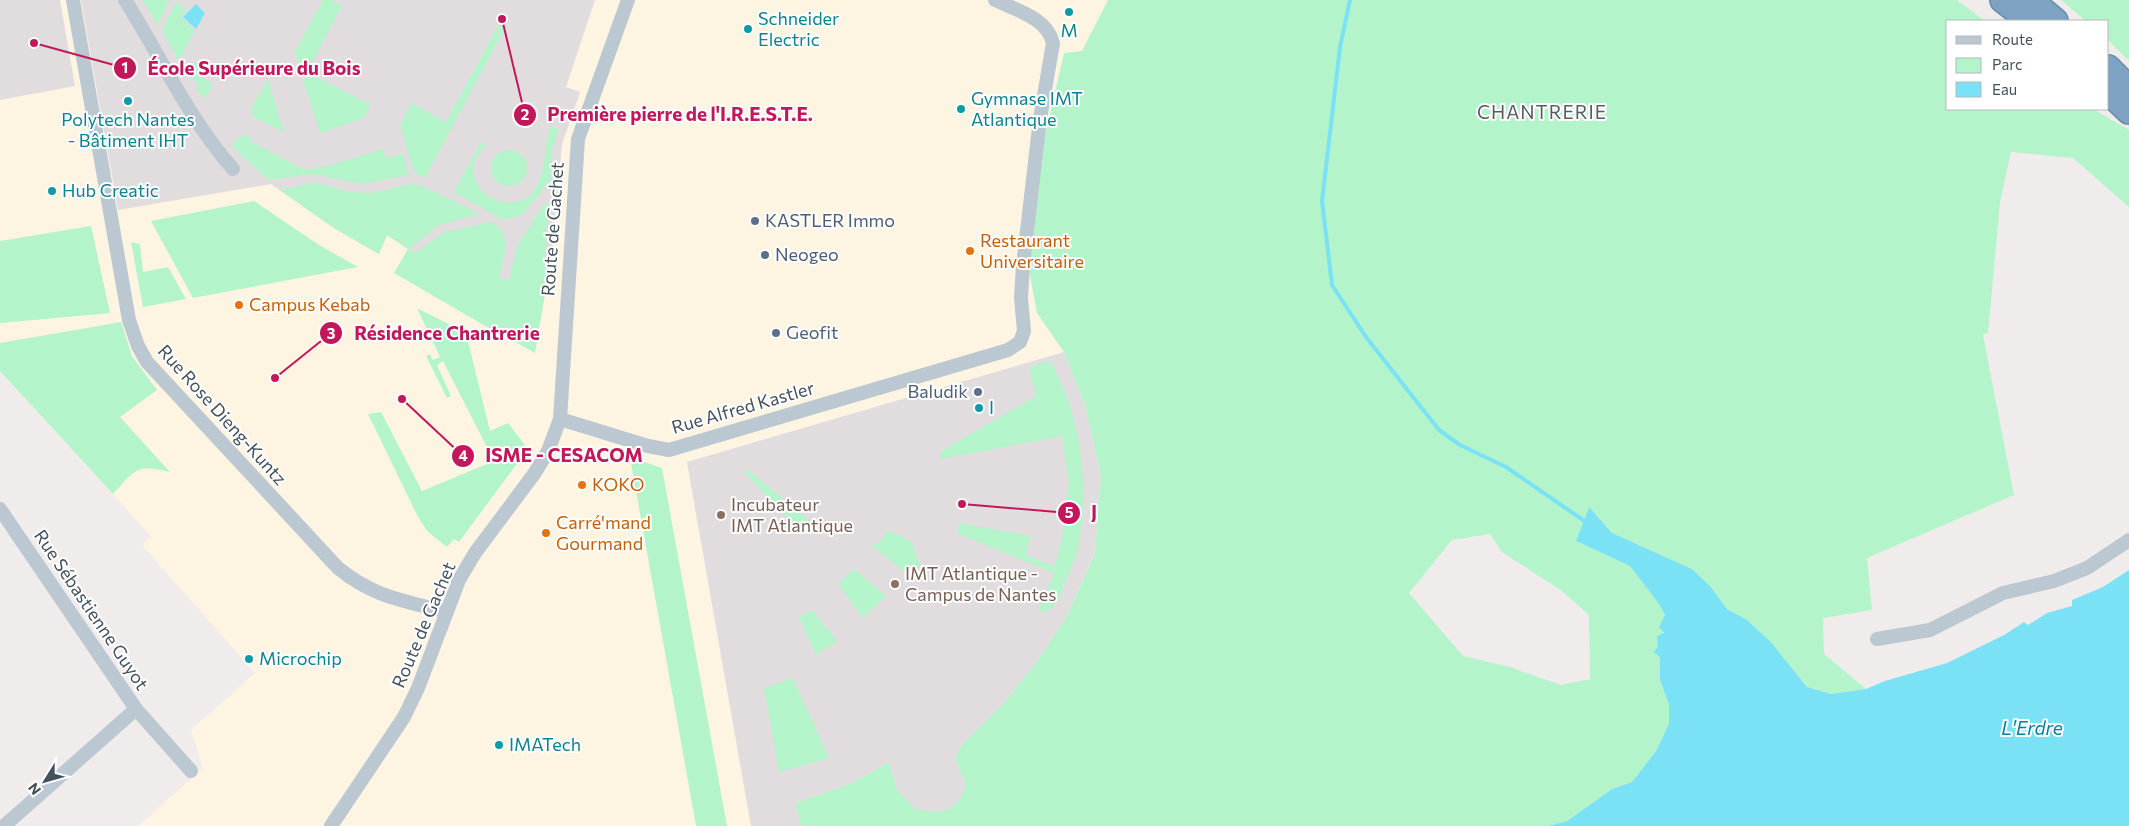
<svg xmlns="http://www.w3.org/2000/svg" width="2129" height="826" font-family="Commissioner,sans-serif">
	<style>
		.commercial { fill: #fef4e2 }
		.education { fill: #e1ddde }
		.green { fill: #b4f4ca; fill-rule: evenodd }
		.water { fill: #7be2f6 }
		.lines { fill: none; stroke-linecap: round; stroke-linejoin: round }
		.stream { stroke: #7be2f6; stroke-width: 4 }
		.motorway-casing { stroke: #698dae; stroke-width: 28 }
		.minor { stroke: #bbc8d1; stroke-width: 14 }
		.motorway { stroke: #7da2c2; stroke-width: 25 }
		.culture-dot { fill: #0f9aa8; stroke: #fff; stroke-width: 2 }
		.service-dot { fill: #5c6f8a; stroke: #fff; stroke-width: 2 }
		.food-dot { fill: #e8710a; stroke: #fff; stroke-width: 2 }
		.education-dot { fill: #8d6e63; stroke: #fff; stroke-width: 2 }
		.labels { text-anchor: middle; stroke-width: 4; stroke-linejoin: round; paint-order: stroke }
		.culture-label { font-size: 18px; fill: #0d838f; stroke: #fff; text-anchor: start }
		.service-label { font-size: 18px; fill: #4e5e75; stroke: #fff; text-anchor: start }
		.street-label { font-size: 18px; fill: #43515c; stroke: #fff }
		.food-label { font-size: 18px; fill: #c56008; stroke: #fff; text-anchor: start }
		.education-label { font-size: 18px; fill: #785e54; stroke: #fff; text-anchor: start }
		.neighbourhood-label { font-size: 19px; letter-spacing: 1px; fill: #585d62; stroke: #fff }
		.water-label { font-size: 19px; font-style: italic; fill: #03809a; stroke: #fff }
		.leader { fill: none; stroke: #c2185b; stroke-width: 2 }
		.callout-dot { fill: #c2185b; stroke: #fff; stroke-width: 2 }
		.mark-label { font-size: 15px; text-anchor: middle; font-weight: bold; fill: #fff }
		.callout-label { font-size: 19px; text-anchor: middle; font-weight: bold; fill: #c2185b; stroke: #fff; stroke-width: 4; stroke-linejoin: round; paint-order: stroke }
	</style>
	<rect width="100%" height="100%" fill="#f0ecec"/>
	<!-- commercial -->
	<path class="commercial" d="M 0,0 L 81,0 L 118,209 L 271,184 L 334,228 L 379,254 L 387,235 L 426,260 L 541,272 L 551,259 L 562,144 L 580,93 L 565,87 L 595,0 L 1108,0 L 1082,51 L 1037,313 L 1064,352 L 687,462 L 751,826 L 138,826 L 203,768 L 191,730 L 255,673 L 142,545 L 151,536 L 0,371 L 0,323 L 110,313 L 91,226 L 0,241 Z"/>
	<!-- education -->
	<path class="education" d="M 0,0 L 60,0 L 75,86 L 0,100 Z
		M 81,0 L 595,0 L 566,87 L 580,92 L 562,144 L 551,259 L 541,272 L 509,281 L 426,260 L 387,235 L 379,254 L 334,228 L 271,184 L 118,210 Z
		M 1064,352 L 1086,407 L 1101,476 L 1095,552 L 1067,616 L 1037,662 L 1004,703 L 962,745 L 955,758 L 966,784 L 962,799 L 949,810 L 937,813 L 915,810 L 897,790 L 889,762 L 850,784 L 796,803 L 801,826 L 751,826 L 687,462 Z"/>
	<!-- green -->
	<path class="green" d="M 143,0 L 169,0 L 158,25 Z
		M 323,0 L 332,0 L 342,5 L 309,69 L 301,71 L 295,51 Z
		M 1108,0 L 1957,0 L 1985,21 L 1948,21 L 1948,109 L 2093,109 L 2129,130 L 2129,207 L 2073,158 L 2011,152 L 2000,202 L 1988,333 L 1983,335 L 2014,495 L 1867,558 L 1872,610 L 1823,618 L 1824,654 L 1866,689 L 1831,694 L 1807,687 L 1770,641 L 1747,620 L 1727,609 L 1710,586 L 1692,569 L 1612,533 L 1589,507 L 1576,541 L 1630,566 L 1659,604 L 1665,615 L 1660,657 L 1660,680 L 1669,705 L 1669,724 L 1656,751 L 1632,782 L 1612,789 L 1567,821 L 1548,826 L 801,826 L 795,803 L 850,784 L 889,762 L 897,790 L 915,809 C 942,814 957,814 966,784 L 955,758 L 962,745 L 1004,703 L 1037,662 L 1067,616 L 1095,553 L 1101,476 L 1086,407 L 1064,352 L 1037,313 L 1027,260 L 1041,152 L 1064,53 L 1082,51 ZM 1490,534 L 1502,552 L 1562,591 L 1589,615 L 1590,679 L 1561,685 L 1510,667 L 1463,656 L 1409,593 L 1452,540 Z
		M 2061,0 L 2129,0 L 2129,61 L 2108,40 L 2108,21 L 2086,21 Z
		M 176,1 L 182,8 L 188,9 L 181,16 L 195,31 L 179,61 L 162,31 Z
		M 499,24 L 505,28 L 425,178 L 414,172 L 400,125 L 411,103 L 446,122 Z
		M 195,62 L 209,70 L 204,78 L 213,84 L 205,98 L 196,90 L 199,86 L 186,68 L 190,64 L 193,66 Z
		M 314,76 L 371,105 L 364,118 L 320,133 L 303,80 Z
		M 268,79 L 284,132 L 253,117 L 252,107 Z
		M 550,126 L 558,129 L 552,151 L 551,179 L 522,215 L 503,220 L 454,192 L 481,142 L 486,144 C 481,151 473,160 473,168 C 473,201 522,217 537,186 C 546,168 545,145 550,126 Z
		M 247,134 L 252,142 L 304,170 L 327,166 L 383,149 L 386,158 L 403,154 L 409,175 L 361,184 L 313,174 L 268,180 L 232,146 L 236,139 Z
		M491 168a18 18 0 1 1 36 0a18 18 0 1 1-36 0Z
		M 317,183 L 350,192 L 371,193 L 412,184 L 425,187 L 479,214 L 439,225 L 409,249 L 415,253 L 445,232 L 492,222 C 514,234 503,258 499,278 L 509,280 L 517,247 L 542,207 L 549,202 L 544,267 L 551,259 L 535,353 L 505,336 L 505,328 L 494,331 L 394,273 L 408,249 L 387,235 L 379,254 L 334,228 L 280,190 L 307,184 Z
		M 254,201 L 319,245 L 358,267 L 193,298 L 151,221 Z
		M 91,226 L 110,313 L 0,323 L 0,241 Z
		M 131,242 L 140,244 L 143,272 L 168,267 L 186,299 L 143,307 Z
		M 417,308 L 466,333 L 490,431 L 508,423 L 525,445 L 516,465 L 459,542 L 454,539 L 447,547 L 428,532 L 418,517 L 368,414 L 381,412 L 422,491 L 494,461 L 443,361 L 437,365 L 451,396 L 447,398 L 426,356 L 430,354 L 433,360 L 440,357 Z
		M 121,322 L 132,356 L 157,390 L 120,417 L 170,472 C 136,464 136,469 113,494 L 0,371 L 0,343 Z
		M 1050,361 C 1082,415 1091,491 1077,553 C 1074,563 1068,574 1064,585 C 1058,599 1056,612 1038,612 L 1054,573 L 957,533 L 959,523 L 1030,536 L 1026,555 L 1055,567 L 1062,538 L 1069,483 L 1062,436 L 941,459 L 940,452 L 1036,396 L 1029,367 Z
		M 630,457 L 662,468 L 727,826 L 696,826 Z
		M 747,469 L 811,522 L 798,529 L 745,473 Z
		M 888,530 L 912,542 L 920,566 L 911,577 L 872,546 L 874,542 L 878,545 Z
		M 854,569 L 886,596 L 863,618 L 838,584 Z
		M 812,610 L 837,641 L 816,655 L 799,617 Z
		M 793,678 L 829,758 L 779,772 L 764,688 Z"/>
	<!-- water -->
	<path class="water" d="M 196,4 L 205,13 L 196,29 L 183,17 Z
		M 1589,507 L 1612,533 L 1692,569 L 1710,586 L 1727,609 L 1747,620 L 1770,641 L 1807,687 L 1831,694 L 1866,689 L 1885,681 L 1947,663 L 2004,635 L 2024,622 L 2028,625 L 2047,613 L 2072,606 L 2072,600 L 2103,587 L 2129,570 L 2129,826 L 1548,826 L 1567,821 L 1612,789 L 1632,782 L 1656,751 L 1669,724 L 1669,705 L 1660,680 L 1660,657 L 1654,652 L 1658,646 L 1657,636 L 1664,633 L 1659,627 L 1665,615 L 1659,604 L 1630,566 L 1576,541 Z"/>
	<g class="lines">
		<!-- stream -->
		<path class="stream" d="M 1350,0 L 1340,47 L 1322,201 L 1332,285 L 1366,337 L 1439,430 L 1460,445 L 1506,467 L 1586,522"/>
		<!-- motorway casing -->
		<g class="motorway-casing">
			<path id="motorway" d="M 2003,0 L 2030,21
				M 2030,0 L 2055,21
				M 2108,68 L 2129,89
				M 2108,91 L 2129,111"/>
		</g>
		<!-- minor -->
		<path class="minor" d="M 73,0 L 129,320 L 138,346 L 147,362 L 338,568 C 375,598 403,600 447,612
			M 125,0 C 161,57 188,118 233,169
			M 560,419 L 648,446 L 669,450 L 1008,350 L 1020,342 L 1024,331 L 1021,298 L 1023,265 L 1040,119 L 1053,43 C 1047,18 1016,10 995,0
			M 0,509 L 136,709 L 4,826
			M 1877,639 L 1930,630 L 2003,593 L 2054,581 L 2087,568 L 2129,540
			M 136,709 L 191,771
			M 331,826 L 404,717 L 418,688 L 459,580 L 475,553 L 534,474 L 548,451 L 560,419 L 578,139 L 628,0"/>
		<!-- motorway -->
		<use href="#motorway" class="motorway"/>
	</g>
	<!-- markers -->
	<g class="culture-dot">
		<circle cx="1069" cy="12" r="5"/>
		<circle cx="748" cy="29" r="5"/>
		<circle cx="128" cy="101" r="5"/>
		<circle cx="961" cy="109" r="5"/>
		<circle cx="52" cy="191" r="5"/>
		<circle cx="979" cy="408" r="5"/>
		<circle cx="249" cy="659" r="5"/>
		<circle cx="499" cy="745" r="5"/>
	</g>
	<g class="service-dot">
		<circle cx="755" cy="221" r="5"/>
		<circle cx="765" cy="255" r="5"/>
		<circle cx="776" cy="333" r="5"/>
		<circle cx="978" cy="392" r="5"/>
	</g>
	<g class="food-dot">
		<circle cx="970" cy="251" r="5"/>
		<circle cx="239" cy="305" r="5"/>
		<circle cx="582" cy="485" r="5"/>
		<circle cx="546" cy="533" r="5"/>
	</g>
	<g class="education-dot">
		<circle cx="721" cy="515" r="5"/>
		<circle cx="895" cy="584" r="5"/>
	</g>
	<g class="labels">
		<!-- culture labels -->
		<g class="culture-label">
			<text x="758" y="25">Schneider<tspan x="758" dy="21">Electric</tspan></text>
			<text x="1069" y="37" text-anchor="middle">M</text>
			<text x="971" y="105">Gymnase IMT<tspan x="971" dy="21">Atlantique</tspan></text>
			<text x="128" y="126" text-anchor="middle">Polytech Nantes<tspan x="128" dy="21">- Bâtiment IHT</tspan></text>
			<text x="62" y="197">Hub Creatic</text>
			<text x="989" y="414">I</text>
			<text x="259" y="665">Microchip</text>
			<text x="509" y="751">IMATech</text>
		</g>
		<!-- service labels -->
		<g class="service-label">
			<text x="765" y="227">KASTLER Immo</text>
			<text x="775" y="261">Neogeo</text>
			<text x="786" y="339">Geofit</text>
			<text x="968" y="398" text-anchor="end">Baludik</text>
		</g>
		<!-- street labels -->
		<g class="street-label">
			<text transform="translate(553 229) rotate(-86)" y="6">Route de Gachet</text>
			<text transform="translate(743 408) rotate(-16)" y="6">Rue Alfred Kastler</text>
			<text transform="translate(222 415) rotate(48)" y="6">Rue Rose Dieng-Kuntz</text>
			<text transform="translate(91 610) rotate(56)" y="6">Rue Sébastienne Guyot</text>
			<text transform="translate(424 625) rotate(-67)" y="6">Route de Gachet</text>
		</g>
		<!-- food labels -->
		<g class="food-label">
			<text x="980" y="247">Restaurant<tspan x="980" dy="21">Universitaire</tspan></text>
			<text x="249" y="311">Campus Kebab</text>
			<text x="592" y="491">KOKO</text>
			<text x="556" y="529">Carré'mand<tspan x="556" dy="21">Gourmand</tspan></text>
		</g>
		<!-- education labels -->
		<g class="education-label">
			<text x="731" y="511">Incubateur<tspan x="731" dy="21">IMT Atlantique</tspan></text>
			<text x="905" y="580">IMT Atlantique -<tspan x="905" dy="21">Campus de Nantes</tspan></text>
		</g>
		<!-- neighbourhood labels -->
		<g class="neighbourhood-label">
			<text x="1542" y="119">CHANTRERIE</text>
		</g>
		<!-- water labels -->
		<g class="water-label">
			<text x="2032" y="735">L'Erdre</text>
		</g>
	</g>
	<!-- callouts -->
	<path class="leader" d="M34 43L125 68M502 19L525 115M275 378L331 333M402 399L463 456M962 504L1069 513"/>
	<g class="callout-dot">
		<circle cx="34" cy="43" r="5"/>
		<circle cx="502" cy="19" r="5"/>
		<circle cx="275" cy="378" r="5"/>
		<circle cx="402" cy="399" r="5"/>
		<circle cx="962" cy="504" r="5"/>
		<circle cx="125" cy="68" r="12"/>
		<circle cx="525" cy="115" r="12"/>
		<circle cx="331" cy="333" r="12"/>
		<circle cx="463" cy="456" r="12"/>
		<circle cx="1069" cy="513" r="12"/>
	</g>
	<g class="mark-label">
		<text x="125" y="73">1</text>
		<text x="525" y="120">2</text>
		<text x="331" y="339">3</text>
		<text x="463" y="461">4</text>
		<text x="1069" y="518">5</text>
	</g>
	<g class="callout-label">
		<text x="254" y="75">École Supérieure du Bois</text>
		<text x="680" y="121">Première pierre de l'I.R.E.S.T.E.</text>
		<text x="447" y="340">Résidence Chantrerie</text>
		<text x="564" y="462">ISME - CESACOM</text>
		<text x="1094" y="519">J</text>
	</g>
	<!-- legend -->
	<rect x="1946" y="20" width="162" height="90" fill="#ffffff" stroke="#b4b9be"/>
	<rect x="1956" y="36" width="25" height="8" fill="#bbc8d1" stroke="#b4b9be"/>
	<text x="1992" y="45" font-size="15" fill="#43515c">Route</text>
	<rect x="1956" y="58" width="25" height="15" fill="#b4f4ca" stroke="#b4b9be"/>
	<text x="1992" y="70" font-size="15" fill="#43515c">Parc</text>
	<rect x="1956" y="82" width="25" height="15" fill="#7be2f6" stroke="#b4b9be"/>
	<text x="1992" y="95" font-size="15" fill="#43515c">Eau</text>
	<!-- north arrow -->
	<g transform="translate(45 781) rotate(233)" stroke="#ffffff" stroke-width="4" paint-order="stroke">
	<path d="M0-4L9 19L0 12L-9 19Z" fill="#43515c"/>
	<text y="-8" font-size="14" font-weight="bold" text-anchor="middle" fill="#43515c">N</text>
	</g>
</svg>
